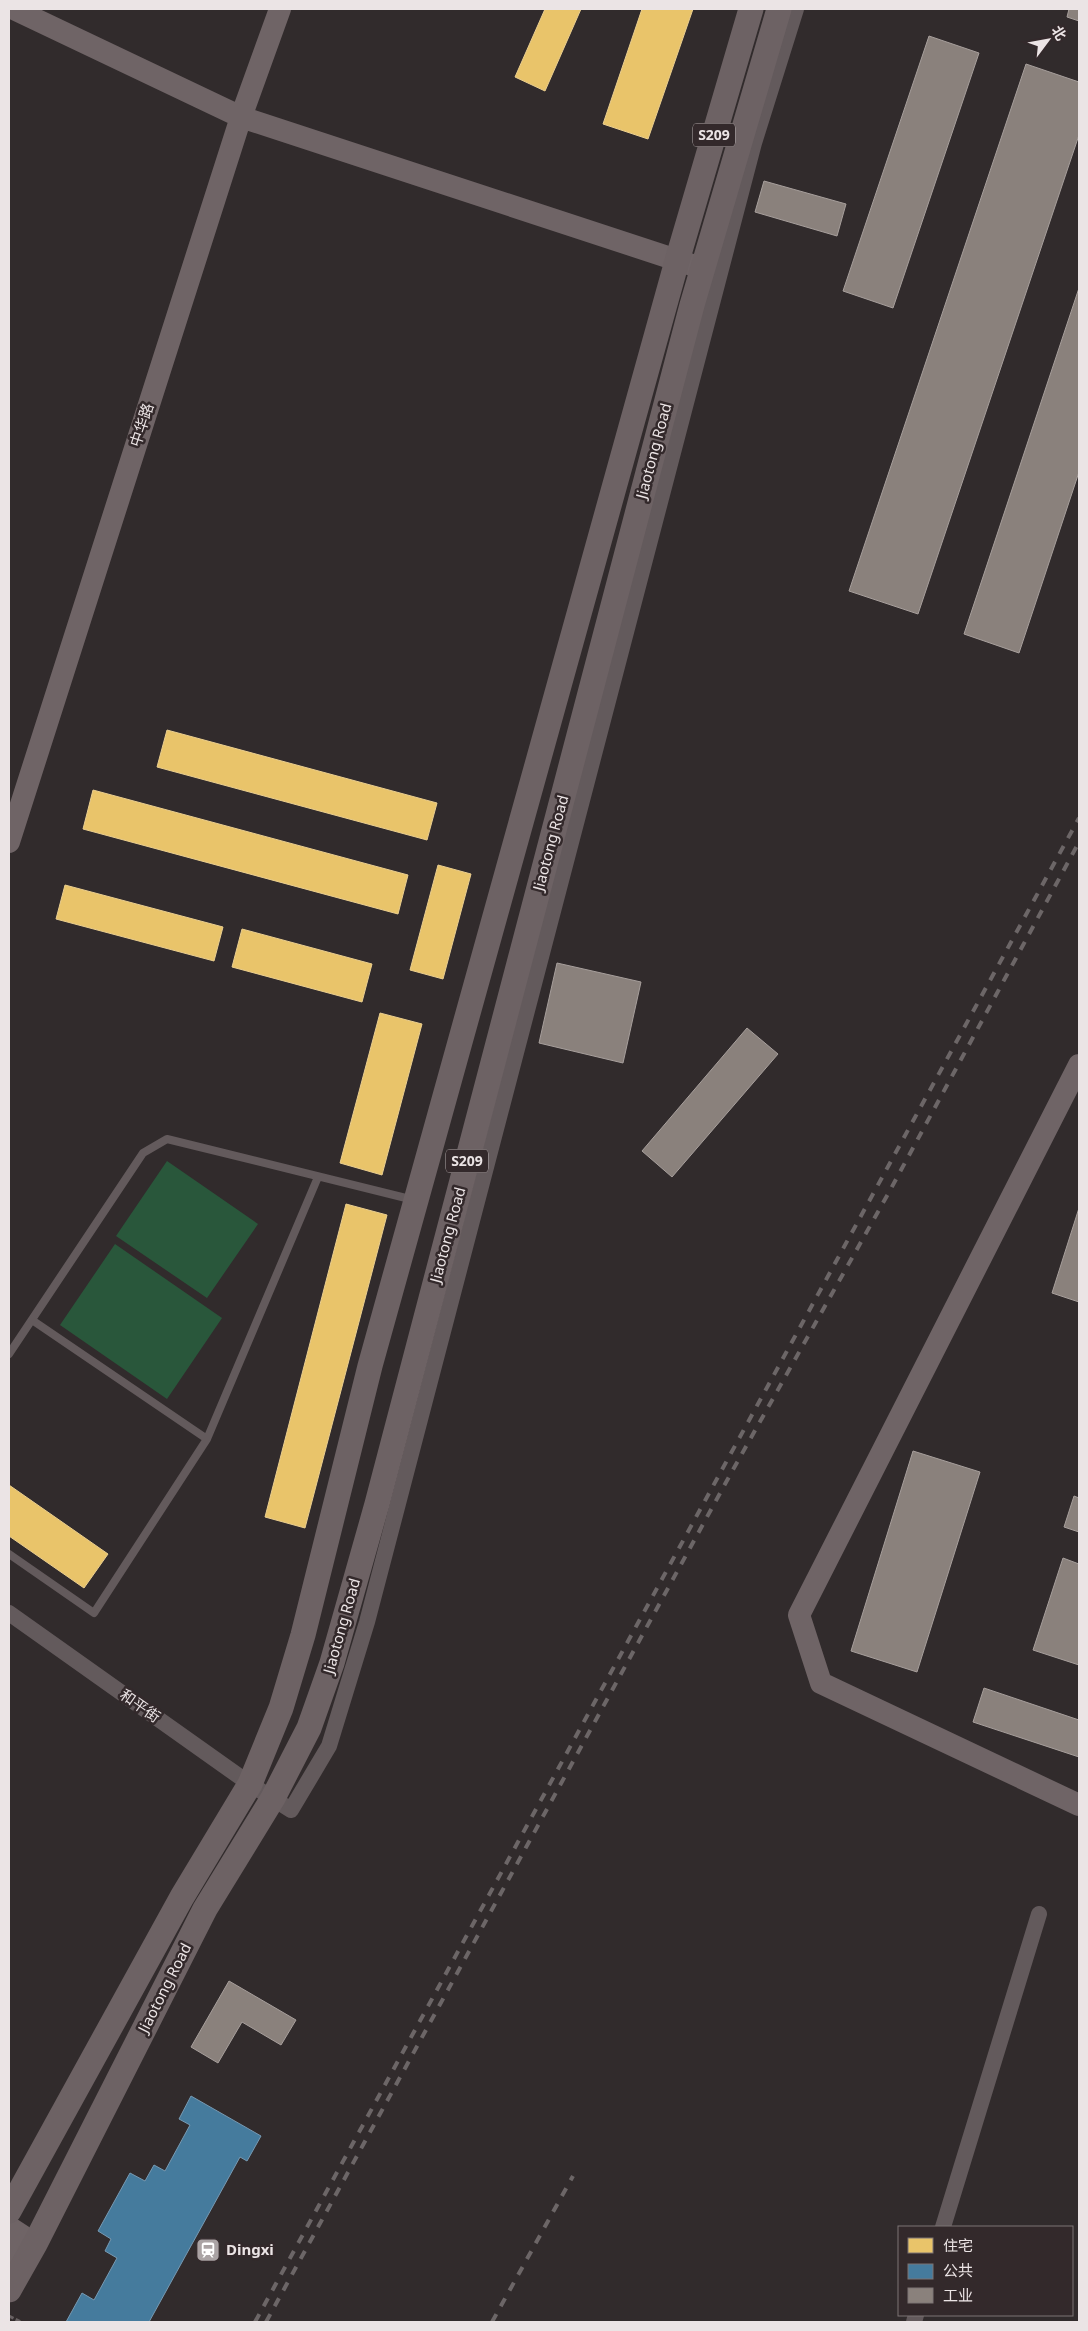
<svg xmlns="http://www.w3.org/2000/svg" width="1088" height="2331" font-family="'Noto Sans','Noto Sans SC',sans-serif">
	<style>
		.green { fill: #29573b }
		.homes { fill: #e9c46a; stroke: #eace8f }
		.public { fill: #457b9d; stroke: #779ab3 }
		.industry { fill: #8a817c; stroke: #a79f9c }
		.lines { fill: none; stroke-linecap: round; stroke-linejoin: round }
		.path { stroke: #696263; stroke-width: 3; stroke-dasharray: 5 2.5; stroke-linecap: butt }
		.lane { stroke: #635a5c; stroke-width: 8 }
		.street { stroke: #635a5c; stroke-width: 16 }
		.secondary { stroke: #6f6466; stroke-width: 22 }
		.primary { stroke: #6d6264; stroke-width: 25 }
		.rail { stroke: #6c6667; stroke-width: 4; stroke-dasharray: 9 9; stroke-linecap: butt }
		.labels { text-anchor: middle; stroke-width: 5; stroke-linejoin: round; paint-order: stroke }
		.shield { fill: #33292b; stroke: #b4acad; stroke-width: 1 }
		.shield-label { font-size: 14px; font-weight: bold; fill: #ebe4e5 }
		.street-label { font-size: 15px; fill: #ebe4e5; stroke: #33292b }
		.poi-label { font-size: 15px; font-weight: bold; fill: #ebe4e5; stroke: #33292b; text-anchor: start }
	</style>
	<rect width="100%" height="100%" fill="#312b2c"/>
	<!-- green -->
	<path class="green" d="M 167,1161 L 258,1224 L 207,1298 L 116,1236 Z
		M 115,1244 L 222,1318 L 167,1399 L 60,1325 Z"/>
	<!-- homes -->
	<path class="homes" d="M 545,9 L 581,9 L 545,91 L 515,77 Z
		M 642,9 L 693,9 L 648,139 L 603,124 Z
		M 167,730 L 437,803 L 427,840 L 157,767 Z
		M 93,790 L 408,875 L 398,914 L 83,829 Z
		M 438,865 L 471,874 L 443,979 L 410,970 Z
		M 65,885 L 223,927 L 214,961 L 56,919 Z
		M 242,929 L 372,964 L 362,1002 L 232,967 Z
		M 380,1013 L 422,1024 L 382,1175 L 340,1163 Z
		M 346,1204 L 387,1215 L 305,1528 L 265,1517 Z
		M 9,1485 L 108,1554 L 84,1588 L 9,1536 Z"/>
	<!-- public -->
	<path class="public" d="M 191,2096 L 261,2136 L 247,2161 L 240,2157 L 149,2322 L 66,2322 L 82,2293 L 94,2300 L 117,2258 L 105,2251 L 111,2239 L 98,2231 L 130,2173 L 145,2181 L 154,2165 L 165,2171 L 190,2125 L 179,2119 Z"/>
	<!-- industry -->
	<path class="industry" d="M 1069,9 L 1079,9 L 1079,21 L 1067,17 Z
		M 929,36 L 979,53 L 893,308 L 843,291 Z
		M 1026,64 L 1079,82 L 1079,135 L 918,614 L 849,591 Z
		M 764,181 L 846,204 L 837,236 L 755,212 Z
		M 1079,288 L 1079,472 L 1019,653 L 964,634 Z
		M 557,963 L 641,982 L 623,1063 L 539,1043 Z
		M 747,1028 L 778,1054 L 672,1177 L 642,1151 Z
		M 1079,1208 L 1079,1302 L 1052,1293 Z
		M 913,1451 L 980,1472 L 917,1672 L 851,1651 Z
		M 1074,1496 L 1079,1498 L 1079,1532 L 1064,1527 Z
		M 1063,1558 L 1079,1564 L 1079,1665 L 1033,1650 Z
		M 984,1688 L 1079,1720 L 1079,1757 L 973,1722 Z
		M 229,1981 L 296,2020 L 281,2045 L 242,2022 L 218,2063 L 191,2047 Z"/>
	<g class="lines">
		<!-- path -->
		<path class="path" d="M 9,2316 L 21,2322"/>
		<!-- lane -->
		<path class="lane" d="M 32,1320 L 207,1439
			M 9,1354 L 143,1153 L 167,1139 L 414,1200
			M 9,1554 L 94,1613 L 207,1439 L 318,1177"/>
		<!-- street -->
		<path class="street" d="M 9,1613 L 250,1784 L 291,1810 L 329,1746 L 367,1622 L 754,143 L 796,9
			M 943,2227 L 1039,1914
			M 914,2322 L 916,2315"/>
		<!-- secondary -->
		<path class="secondary" d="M 14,9 L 241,117 L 695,266
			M 9,842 L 241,117 L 280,9
			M 1079,1065 L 799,1615 L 821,1683 L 1079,1805
			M 9,2227 L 35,2244
			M 9,2250 L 25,2261"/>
		<!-- primary -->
		<path class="primary" d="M 9,2211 L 182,1897 L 250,1784 L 281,1708 L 303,1635 L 370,1366 L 677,261 L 751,9
			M 9,2290 L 35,2244 L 205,1909 L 273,1798 L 309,1728 L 332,1663 L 377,1504 L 692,305 L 779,9"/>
		<!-- rail -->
		<path class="rail" d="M 255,2322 L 1079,818
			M 266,2322 L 730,1475 L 888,1194 L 1079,842
			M 492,2322 L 573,2176"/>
	</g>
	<!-- icons -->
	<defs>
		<g id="station-square" transform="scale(1.25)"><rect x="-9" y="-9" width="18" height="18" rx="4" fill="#aaa3a4" stroke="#33292b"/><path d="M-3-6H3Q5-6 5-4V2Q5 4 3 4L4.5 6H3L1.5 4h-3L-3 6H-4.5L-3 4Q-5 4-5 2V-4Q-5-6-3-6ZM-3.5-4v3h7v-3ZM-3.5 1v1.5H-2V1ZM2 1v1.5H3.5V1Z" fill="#fff"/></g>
	</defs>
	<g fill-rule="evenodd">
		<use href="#station-square" x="208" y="2250"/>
	</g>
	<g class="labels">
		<!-- shield labels -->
		<g class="shield">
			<rect x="693" y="123.5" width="42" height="23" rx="4"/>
			<rect x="446" y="1149.5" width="42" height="23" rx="4"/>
		</g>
		<g class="shield-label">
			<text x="714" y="140">S209</text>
			<text x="467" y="1166">S209</text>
		</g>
		<!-- street labels -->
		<g class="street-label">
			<text transform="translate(142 425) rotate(-72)" y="5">中华路</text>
			<text transform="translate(654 451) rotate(-75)" y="5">Jiaotong Road</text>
			<text transform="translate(551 843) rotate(-75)" y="5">Jiaotong Road</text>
			<text transform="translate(448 1235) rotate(-75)" y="5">Jiaotong Road</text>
			<text transform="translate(342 1626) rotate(-74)" y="5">Jiaotong Road</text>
			<text transform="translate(140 1706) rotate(35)" y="5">和平街</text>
			<text transform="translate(165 1988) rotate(-63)" y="5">Jiaotong Road</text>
		</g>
		<!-- poi labels -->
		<g class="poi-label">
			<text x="226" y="2255">Dingxi</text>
		</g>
	</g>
	<!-- border -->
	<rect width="1088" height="2331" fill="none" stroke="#ebe4e5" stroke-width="20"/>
	<!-- legend -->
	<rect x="898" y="2226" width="175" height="90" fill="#33292b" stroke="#7d7475"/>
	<rect x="908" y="2238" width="25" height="15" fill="#e9c46a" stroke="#7d7475"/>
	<text x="943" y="2251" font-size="15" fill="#ebe4e5">住宅</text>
	<rect x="908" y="2264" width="25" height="15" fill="#457b9d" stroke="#7d7475"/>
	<text x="943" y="2276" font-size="15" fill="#ebe4e5">公共</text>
	<rect x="908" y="2288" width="25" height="15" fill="#8a817c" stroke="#7d7475"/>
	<text x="943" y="2301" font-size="15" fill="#ebe4e5">工业</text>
	<!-- north arrow -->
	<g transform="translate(1048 40) rotate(58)" stroke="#33292b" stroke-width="4" paint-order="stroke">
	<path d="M0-4L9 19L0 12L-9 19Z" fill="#ebe4e5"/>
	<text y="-8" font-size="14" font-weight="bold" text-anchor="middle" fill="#ebe4e5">北</text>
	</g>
</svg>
